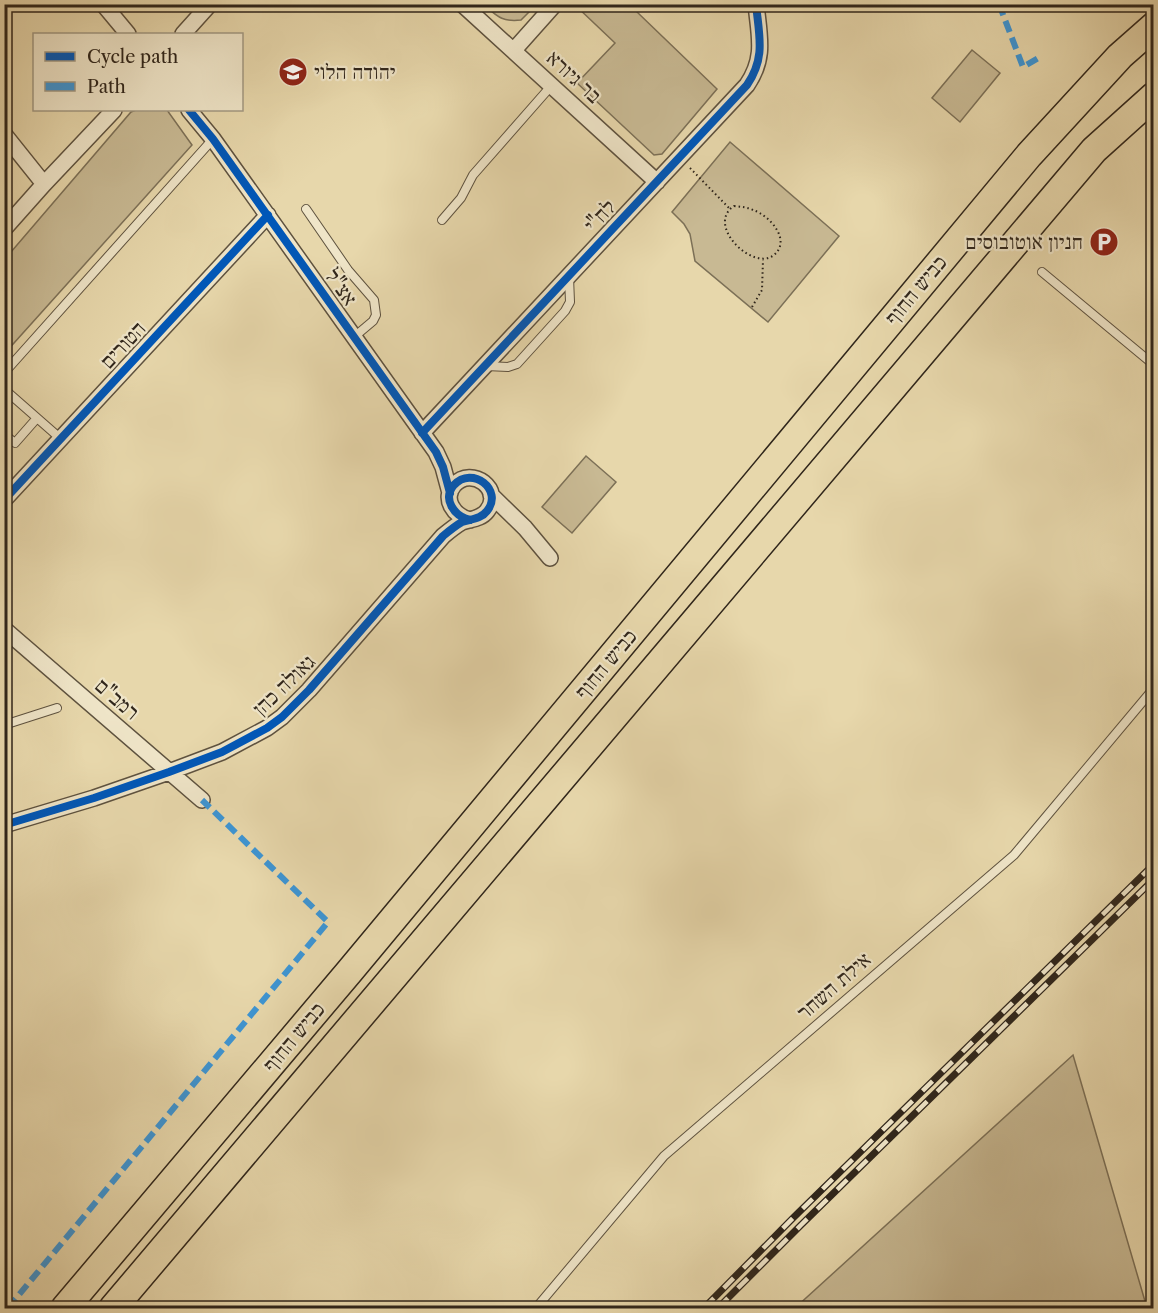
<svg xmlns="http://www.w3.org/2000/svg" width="1158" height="1313" font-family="'Libre Caslon Text','Frank Ruhl Libre',serif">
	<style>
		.green { fill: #c8b993; stroke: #7c7057; stroke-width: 1.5 }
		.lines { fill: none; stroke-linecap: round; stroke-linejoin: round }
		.service-casing { stroke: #5e523f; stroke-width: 10 }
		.minor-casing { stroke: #5e523f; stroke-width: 18 }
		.motorway-casing { stroke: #30261b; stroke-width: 30 }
		.path { stroke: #30261b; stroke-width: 2; stroke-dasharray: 1.5 3; stroke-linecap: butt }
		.service { stroke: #efe5c8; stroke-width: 8 }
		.minor { stroke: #efe5c8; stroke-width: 15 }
		.motorway { stroke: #e7d7ab; stroke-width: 27 }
		.rail-casing { stroke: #30261b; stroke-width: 7 }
		.rail { stroke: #efe5c8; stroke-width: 4.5; stroke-dasharray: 14; stroke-linecap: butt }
		.quiet { stroke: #3d95d4; stroke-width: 6; stroke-dasharray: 12 6; stroke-linecap: butt }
		.cycleway-casing { stroke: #efe5c8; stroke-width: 11 }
		.cycleway { stroke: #0057b8; stroke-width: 8 }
		.labels { text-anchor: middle; stroke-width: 4.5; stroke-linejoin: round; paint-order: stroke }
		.poi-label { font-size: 21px; fill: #30261b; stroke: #efe5c8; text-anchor: start }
		.street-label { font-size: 21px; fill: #30261b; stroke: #efe5c8 }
	</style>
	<rect width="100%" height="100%" fill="#e7d7ab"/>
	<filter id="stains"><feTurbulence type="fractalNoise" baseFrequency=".00333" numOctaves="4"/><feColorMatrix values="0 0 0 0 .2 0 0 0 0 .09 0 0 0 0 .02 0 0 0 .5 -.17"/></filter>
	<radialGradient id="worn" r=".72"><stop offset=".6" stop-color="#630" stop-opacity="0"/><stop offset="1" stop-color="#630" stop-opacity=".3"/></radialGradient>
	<!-- green -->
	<path class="green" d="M 484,5 L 536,5 L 521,20 C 502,22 498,17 484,5 Z
		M 575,5 L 643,5 L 637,12 L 717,89 L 662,154 L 654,155 L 577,83 L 615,43 Z
		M 972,50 L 1000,73 L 960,122 L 932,98 Z
		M 136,110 L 167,110 L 192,145 L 5,353 L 5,259 L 131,112 Z
		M 730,142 L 839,236 L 768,322 L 695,261 L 690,234 L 684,224 L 672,212 Z
		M 586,456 L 616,482 L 572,533 L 542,507 Z
		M 1073,1055 L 1147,1308 L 795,1308 Z"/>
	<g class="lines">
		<!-- service casing -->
		<g class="service-casing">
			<path id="service" d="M 306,209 L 348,270 L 374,300 L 376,315 L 373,321 L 354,337
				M 442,220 L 461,198 L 473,175 L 552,85
				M 1042,272 L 1154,365
				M 486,366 L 508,367 L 517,364 L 565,311 L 570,302 L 569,277
				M 4,373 L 213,139
				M 4,389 L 61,439
				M 4,434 L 15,443 L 37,418
				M 4,725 L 57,708
				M 536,1308 L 664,1156 L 1014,855 L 1154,688"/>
		</g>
		<!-- minor casing -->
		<g class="minor-casing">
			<path id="minor" d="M 103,4 L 128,34
				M 462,4 L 657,182
				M 183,34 L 210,4
				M 514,50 L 555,4
				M 189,110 L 213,139 L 436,452 L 443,467 L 450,493
				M 4,134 L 44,184
				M 4,229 L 44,184 L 114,110
				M 422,433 L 747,85 C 766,57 759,36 756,4
				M 491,495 L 525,528 L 550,558
				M 4,500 L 268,215
				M 4,629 L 202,800
				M 4,825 L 94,798 L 169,772 L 222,752 L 267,728 L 282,717 L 309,690 L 443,536 C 449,531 455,526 462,522 C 471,519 481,519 487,511 C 504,490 472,465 454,485 C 442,499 454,516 470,520"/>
		</g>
		<!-- motorway casing -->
		<g class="motorway-casing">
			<path id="motorway" d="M 65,1308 L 349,972 L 1029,155 L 1120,56 L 1154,26
				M 113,1308 L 1094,150 L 1154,96"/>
		</g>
		<!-- path -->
		<path class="path" d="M 690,168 L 730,209
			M 734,206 C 741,207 747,207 753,210 C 769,215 792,240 774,255 C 753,272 705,225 734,206 Z
			M 752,307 L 762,290 L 763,260"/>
		<!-- service -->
		<use href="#service" class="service"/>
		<!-- minor -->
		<use href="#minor" class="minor"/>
		<!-- motorway -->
		<use href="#motorway" class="motorway"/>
		<!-- rail casing -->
		<g class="rail-casing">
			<path id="rail" d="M 704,1308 L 794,1217 L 1154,864
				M 718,1308 L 801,1225 L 1154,879"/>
		</g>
		<!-- rail -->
		<use href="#rail" class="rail"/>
		<!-- quiet -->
		<path class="quiet" d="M 999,4 L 1023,67 L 1040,57
			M 8,1308 L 328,922 L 202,800"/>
		<!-- cycleway casing -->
		<g class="cycleway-casing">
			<path id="cycleway" d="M 189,110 L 213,139 L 436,452 L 443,467 L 450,493
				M 422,433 L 747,85 C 766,57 759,36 756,4
				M 4,500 L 268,215
				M 4,825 L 94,798 L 169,772 L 222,752 L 267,728 L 282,717 L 309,690 L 443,536 C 449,531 455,526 462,522 C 471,519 481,519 487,511 C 504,490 472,465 454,485 C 442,499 454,516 470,520"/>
		</g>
		<!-- cycleway -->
		<use href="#cycleway" class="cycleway"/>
	</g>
	<!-- icons -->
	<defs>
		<g id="school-disc" transform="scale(1.5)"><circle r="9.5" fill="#8f2418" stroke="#efe5c8"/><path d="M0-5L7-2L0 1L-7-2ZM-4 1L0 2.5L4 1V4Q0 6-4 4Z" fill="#fff"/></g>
		<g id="parking-disc" transform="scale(1.5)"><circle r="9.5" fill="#8f2418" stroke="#efe5c8"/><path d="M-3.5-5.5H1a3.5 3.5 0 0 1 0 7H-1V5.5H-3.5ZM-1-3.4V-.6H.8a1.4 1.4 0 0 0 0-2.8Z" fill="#fff"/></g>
	</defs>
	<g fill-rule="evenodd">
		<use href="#school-disc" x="293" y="72"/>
		<use href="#parking-disc" x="1104" y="242"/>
	</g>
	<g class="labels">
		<!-- poi labels -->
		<g class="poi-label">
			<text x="314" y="79">יהודה הלוי</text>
			<text x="1083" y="249" text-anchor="end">חניון אוטובוסים</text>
		</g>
		<!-- street labels -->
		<g class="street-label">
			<text transform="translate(574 77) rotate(43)" y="7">בר גיורא</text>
			<text transform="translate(600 216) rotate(-47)" y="7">לח"י</text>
			<text transform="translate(341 287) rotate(55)" y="7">אצ"ל</text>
			<text transform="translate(916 290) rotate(-50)" y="7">כביש החוף</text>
			<text transform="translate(123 345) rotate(-47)" y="7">הטורים</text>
			<text transform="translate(606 664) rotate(-50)" y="7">כביש החוף</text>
			<text transform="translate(284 685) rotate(-44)" y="7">גאולה כהן</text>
			<text transform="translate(117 699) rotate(41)" y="7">רמב"ם</text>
			<text transform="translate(834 986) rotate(-41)" y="7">אילת השחר</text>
			<text transform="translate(294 1037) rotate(-50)" y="7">כביש החוף</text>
		</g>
	</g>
	<!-- margin -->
	<rect width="1158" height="1313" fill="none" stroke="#e7d7ab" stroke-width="24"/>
	<rect x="6" y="6" width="1146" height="1301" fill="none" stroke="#30261b" stroke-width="3"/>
	<rect x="12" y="12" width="1134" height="1289" fill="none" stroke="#30261b" stroke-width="1.5"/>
	<!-- legend -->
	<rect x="33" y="33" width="210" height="78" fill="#efe5c8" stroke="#a39983" stroke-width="1.5"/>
	<rect x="45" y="52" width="30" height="9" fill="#0057b8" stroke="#a39983" stroke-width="1.5"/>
	<text x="87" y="63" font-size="18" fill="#30261b">Cycle path</text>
	<rect x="45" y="82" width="30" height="9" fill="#3d95d4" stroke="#a39983" stroke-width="1.5"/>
	<text x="87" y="93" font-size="18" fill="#30261b">Path</text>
	<rect width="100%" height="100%" filter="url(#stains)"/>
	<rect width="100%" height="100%" fill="url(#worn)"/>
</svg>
